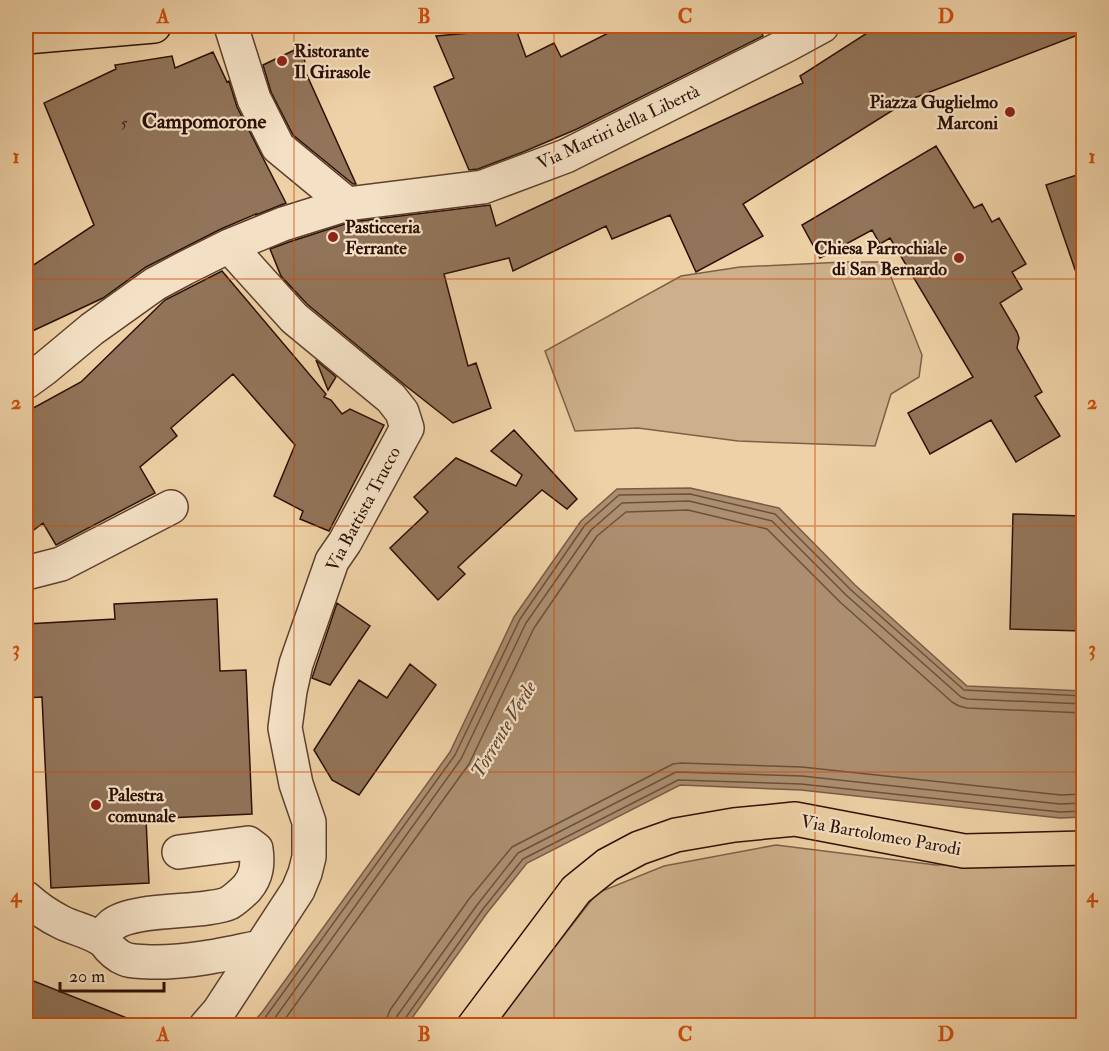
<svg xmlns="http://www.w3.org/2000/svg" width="1109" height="1051" font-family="'IM FELL Double Pica',serif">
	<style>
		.green { fill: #cdb08b; stroke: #7d6048; stroke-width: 1.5 }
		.water { fill: #ac8f70; stroke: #795c46; stroke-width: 1.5 }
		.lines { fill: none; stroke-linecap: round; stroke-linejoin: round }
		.shore { stroke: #6c503b; stroke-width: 1.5 }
		.building { fill: #917459; stroke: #2d1006; stroke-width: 1.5 }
		.minor-casing { stroke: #5d402e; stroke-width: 36 }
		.major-casing { stroke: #2d1006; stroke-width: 36 }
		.minor { stroke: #f4e1c5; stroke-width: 33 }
		.major { stroke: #eed1a6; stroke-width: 33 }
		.grid { fill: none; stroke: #cc4e0b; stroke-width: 1.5; stroke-opacity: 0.55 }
		.poi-dot { fill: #8f2418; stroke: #f4e1c5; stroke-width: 2 }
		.labels { text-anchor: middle; stroke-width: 4.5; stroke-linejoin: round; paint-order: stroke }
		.number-label { font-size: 15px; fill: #46291b }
		.poi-label { font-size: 18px; font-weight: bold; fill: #2d1006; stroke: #f4e1c5; text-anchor: start }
		.street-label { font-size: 18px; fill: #2d1006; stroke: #f4e1c5 }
		.water-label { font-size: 20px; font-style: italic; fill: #604330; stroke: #f4e1c5 }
		.quarter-label { font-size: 21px; font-weight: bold; fill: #2d1006; stroke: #f4e1c5 }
		.neatline { fill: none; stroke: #cc4e0b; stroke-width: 2 }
		.grid-label { font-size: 20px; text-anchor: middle; font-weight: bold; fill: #cc4e0b }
	</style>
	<rect width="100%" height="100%" fill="#eed1a6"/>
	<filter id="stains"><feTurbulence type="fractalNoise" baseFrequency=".00333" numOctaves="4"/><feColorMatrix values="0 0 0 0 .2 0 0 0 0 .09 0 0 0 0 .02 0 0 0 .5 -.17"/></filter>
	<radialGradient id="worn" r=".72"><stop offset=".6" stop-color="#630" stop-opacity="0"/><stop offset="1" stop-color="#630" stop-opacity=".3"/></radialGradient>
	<!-- green -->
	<path class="green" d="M 844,262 L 885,262 L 922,355 L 919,377 L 891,394 L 875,446 L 738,441 L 638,428 L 575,431 L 545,351 L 681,276 L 740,267 Z
		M 776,845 L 936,865 L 1083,860 L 1083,1025 L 493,1026 L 597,893 L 664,866 Z"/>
	<!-- water -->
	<path class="water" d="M 690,488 L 779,508 L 855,585 L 967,686 L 1083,691 L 1083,817 L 1060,818 L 801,790 L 680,785 L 527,863 L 487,913 L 407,1025 L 251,1025 L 263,1011 L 450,752 L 514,617 L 581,521 L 617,489 Z"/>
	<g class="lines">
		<!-- shore -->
		<path class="shore" d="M 259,1026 L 455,755 L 520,619 L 585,525 L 619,495 L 690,494 L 775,514 L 851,590 L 964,690 L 1084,696
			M 269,1026 L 461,759 L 526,623 L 591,530 L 622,503 L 689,501 L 772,521 L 846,595 L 961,697 L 967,699 L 1084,704
			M 280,1026 L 469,764 L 534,628 L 597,536 L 626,512 L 688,510 L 767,529 L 840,602 L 952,702 L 959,706 L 967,708 L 1084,713
			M 386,1026 L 387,1018 L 390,1010 L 469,899 L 512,847 L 673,764 L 681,763 L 802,767 L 1061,795 L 1084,794
			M 395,1026 L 397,1016 L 477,905 L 518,853 L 676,772 L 802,776 L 1060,804 L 1084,803
			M 403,1026 L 404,1020 L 483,909 L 523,859 L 678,780 L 801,784 L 1060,812 L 1084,811"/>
	</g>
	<!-- building -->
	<path class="building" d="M 622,26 L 759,26 L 763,36 L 577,129 L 523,152 L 478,169 L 469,170 L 434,87 L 454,78 L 436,36 L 516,29 L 526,57 L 554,43 L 561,57 Z
		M 878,26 L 1083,26 L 1083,33 L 909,100 L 743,204 L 763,236 L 696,272 L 670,215 L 612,239 L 606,226 L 513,271 L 509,258 L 444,274 L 468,366 L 476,363 L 491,408 L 453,423 L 406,386 L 307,304 L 281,276 L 270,249 L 289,242 L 351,222 L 490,205 L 496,226 L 803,83 L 800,76 Z
		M 303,46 L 306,73 L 356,184 L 353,184 L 293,135 L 271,92 L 263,65 Z
		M 213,52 L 227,82 L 229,81 L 237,107 L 286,203 L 256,215 L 256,214 L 221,229 L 146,267 L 103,298 L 26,334 L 26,270 L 94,225 L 44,103 L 116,69 L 115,65 L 172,56 L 175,68 Z
		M 936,146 L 974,208 L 982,204 L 992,222 L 999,218 L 1026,264 L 1012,272 L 1022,289 L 1000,303 L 1017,332 L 1019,338 L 1017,348 L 1042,392 L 1035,396 L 1060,436 L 1016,462 L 991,420 L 930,454 L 908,413 L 973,377 L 890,238 L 880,244 L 872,230 L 820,258 L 802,225 Z
		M 1083,173 L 1083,280 L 1079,281 L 1046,185 Z
		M 222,271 L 326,394 L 324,397 L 331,400 L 342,414 L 350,409 L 384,425 L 329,531 L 300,519 L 303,511 L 274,496 L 295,445 L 233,374 L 171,428 L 177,436 L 140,467 L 155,493 L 56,545 L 43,523 L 26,536 L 26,412 L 81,382 L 165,300 Z
		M 316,360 L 336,377 L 328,390 Z
		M 514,430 L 577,499 L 567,509 L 542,490 L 458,567 L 465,574 L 438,600 L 390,548 L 428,512 L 414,497 L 456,458 L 516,486 L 522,475 L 491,451 Z
		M 1013,514 L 1083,516 L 1083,631 L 1010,629 Z
		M 217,599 L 220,671 L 246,670 L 252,814 L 146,819 L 149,883 L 51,888 L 42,697 L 26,698 L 26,624 L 115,619 L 114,604 Z
		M 337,603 L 370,626 L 330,685 L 312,678 Z
		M 410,664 L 436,685 L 359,795 L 332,780 L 314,750 L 359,680 L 387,698 Z
		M 26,978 L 142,1024 L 141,1026 L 26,1026 Z"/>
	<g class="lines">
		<!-- minor casing -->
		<g class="minor-casing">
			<path id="minor" d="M 231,26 L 254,99 L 278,147 L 347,204
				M 26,382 L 44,369 L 92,329 L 155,284 L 185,268 L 229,246 L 283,224 L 347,204 L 483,187 L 566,156 L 787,45 L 822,26
				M 26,573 L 61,564 L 171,507
				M 179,852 L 248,843 L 256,849 C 258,864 257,876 247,888 C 242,893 236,899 229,903 C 223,906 214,907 207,908 C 183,912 130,910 112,925 C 107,929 105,934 104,941 C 109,948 117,956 125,959 C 132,962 141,961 149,962 C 186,963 223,955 260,947
				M 26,898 C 36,907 49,916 61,922 C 77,930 88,930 104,941
				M 206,1026 L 219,1011 L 298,890 L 305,873 L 309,857 L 309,822 L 296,784 L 285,728 L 290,691 L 296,664 L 332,561 L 345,542 L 407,428 L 402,412 L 391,398 L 294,318 L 229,246"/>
		</g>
		<!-- major casing -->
		<g class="major-casing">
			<path id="major" d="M 26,37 L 154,26
				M 474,1026 L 576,890 L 607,865 L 639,848 L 676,835 L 734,825 L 795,819 L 964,851 L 1084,848"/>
		</g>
		<!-- minor -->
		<use href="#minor" class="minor"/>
		<!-- major -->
		<use href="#major" class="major"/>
	</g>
	<!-- grid -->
	<path class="grid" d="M 294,26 L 294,1026M 554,26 L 554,1026M 815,26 L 815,1026M 26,279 L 1084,279M 26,526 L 1084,526M 26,772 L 1084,772"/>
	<!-- markers -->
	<g class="poi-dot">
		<circle cx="282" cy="61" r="6"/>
		<circle cx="1010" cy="112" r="6"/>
		<circle cx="333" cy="237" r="6"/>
		<circle cx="959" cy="258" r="6"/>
		<circle cx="96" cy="805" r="6"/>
	</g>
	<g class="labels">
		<!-- number labels -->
		<g class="number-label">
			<text x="124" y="128">5</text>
		</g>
		<!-- poi labels -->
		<g class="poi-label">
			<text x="294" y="57">Ristorante<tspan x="294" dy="21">Il Girasole</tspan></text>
			<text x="998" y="108" text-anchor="end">Piazza Guglielmo<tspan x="998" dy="21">Marconi</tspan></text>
			<text x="345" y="233">Pasticceria<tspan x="345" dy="21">Ferrante</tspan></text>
			<text x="947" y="254" text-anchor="end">Chiesa Parrochiale<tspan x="947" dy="21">di San Bernardo</tspan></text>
			<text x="108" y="801">Palestra<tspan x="108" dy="21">comunale</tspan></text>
		</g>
		<!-- street labels -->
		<g class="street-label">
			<text transform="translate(618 127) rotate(-25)" y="6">Via Martiri della Libertà</text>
			<text transform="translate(363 509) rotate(-62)" y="6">Via Battista Trucco</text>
			<text transform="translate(881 835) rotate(10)" y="6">Via Bartolomeo Parodi</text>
		</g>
		<!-- water labels -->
		<g class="water-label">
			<text transform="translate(503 729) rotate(-59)" y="7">Torrente Verde</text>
		</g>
		<!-- quarter labels -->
		<g class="quarter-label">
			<text x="204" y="128">Campomorone</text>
		</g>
	</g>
	<!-- margin -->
	<rect width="1109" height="1051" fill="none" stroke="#eed1a6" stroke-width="66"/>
	<!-- scale -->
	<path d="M60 982v9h104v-9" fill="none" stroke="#2d1006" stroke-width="3"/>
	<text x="69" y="982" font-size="18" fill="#2d1006" stroke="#f4e1c5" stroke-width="4.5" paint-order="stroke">20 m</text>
	<rect x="33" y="33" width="1043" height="985" class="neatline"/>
	<g class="grid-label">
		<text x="163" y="23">A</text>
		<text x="424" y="23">B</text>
		<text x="685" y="23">C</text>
		<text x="946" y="23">D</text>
		<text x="16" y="163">1</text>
		<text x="1092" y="163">1</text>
		<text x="16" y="409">2</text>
		<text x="1092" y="409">2</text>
		<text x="16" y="655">3</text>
		<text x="1092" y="655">3</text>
		<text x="16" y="902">4</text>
		<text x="1092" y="902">4</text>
		<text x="163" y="1041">A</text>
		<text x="424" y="1041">B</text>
		<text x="685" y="1041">C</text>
		<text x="946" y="1041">D</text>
	</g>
	<rect width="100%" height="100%" filter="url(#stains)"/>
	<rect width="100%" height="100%" fill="url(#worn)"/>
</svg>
